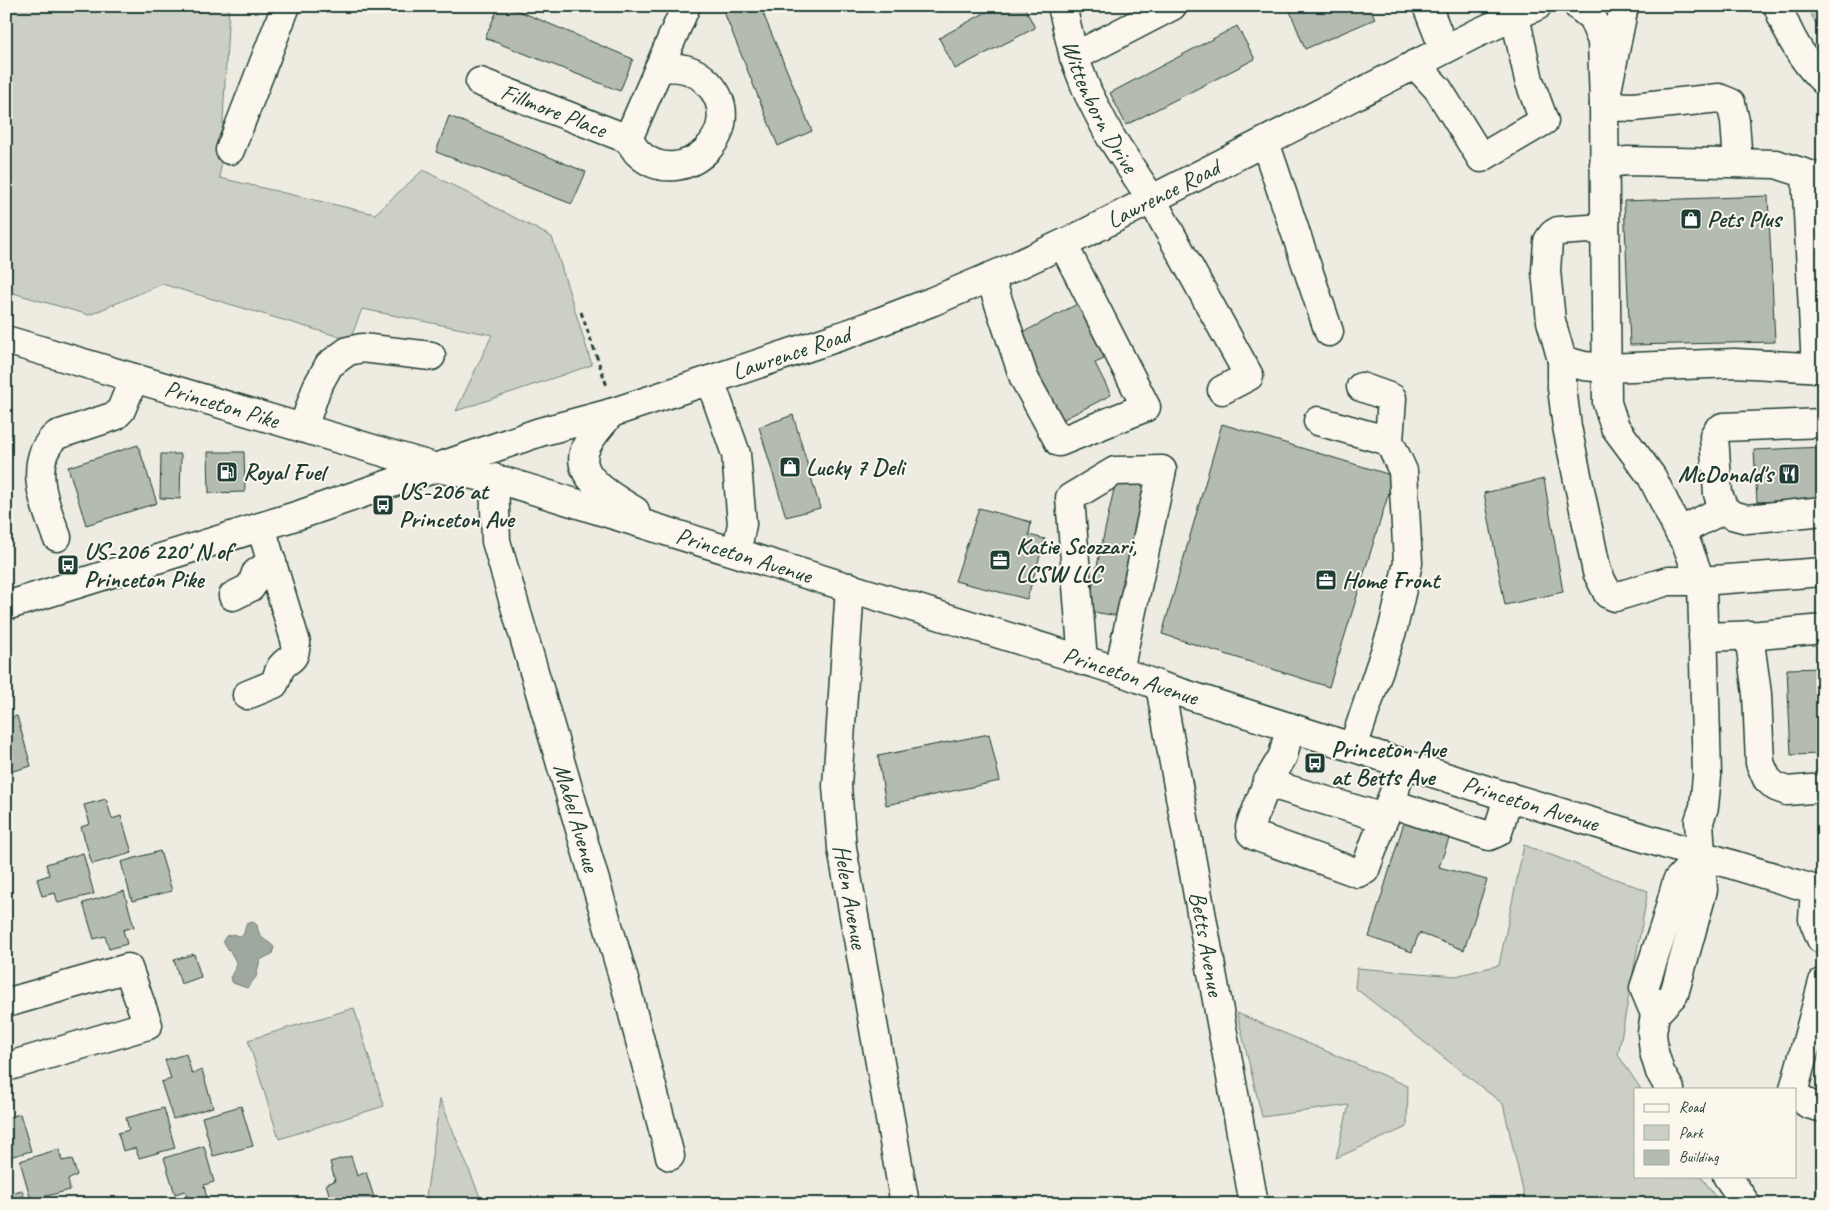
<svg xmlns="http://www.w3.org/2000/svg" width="1829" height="1210" font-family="Caveat,sans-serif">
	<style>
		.green { fill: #cbcfc4; stroke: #75867c }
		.water { fill: #9fa89f; stroke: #6c7d74 }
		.building { fill: #b4bbb0; stroke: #1f3d34 }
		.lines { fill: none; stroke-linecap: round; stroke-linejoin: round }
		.minor-casing { stroke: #1f3d34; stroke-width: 31 }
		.major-casing { stroke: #1f3d34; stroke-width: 31 }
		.path { stroke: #1f3d34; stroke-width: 3; stroke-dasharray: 5 4; stroke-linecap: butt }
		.minor { stroke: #fbf7ec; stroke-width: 28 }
		.major { stroke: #fbf7ec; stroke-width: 28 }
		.labels { text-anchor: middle; stroke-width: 4; stroke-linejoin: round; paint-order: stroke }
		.street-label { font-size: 24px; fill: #1f3d34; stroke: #fbf7ec }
		.poi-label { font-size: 24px; font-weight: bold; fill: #1f3d34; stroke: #fbf7ec; text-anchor: start }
	</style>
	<rect width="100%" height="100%" fill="#eeece1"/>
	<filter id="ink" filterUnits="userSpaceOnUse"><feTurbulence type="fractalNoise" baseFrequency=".02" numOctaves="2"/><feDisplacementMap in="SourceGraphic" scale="10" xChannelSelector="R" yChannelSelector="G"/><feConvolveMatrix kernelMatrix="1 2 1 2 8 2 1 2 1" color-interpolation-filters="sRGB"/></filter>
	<g filter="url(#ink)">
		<!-- green -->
		<path class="green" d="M 6,6 L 229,6 L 220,178 L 375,214 L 423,170 L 552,237 L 592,365 L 456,411 L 492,335 L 362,309 L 350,340 L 162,284 L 89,315 L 6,291 Z
			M 1807,6 L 1823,6 L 1823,38 Z
			M 1524,845 L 1648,891 L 1618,1055 L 1641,1089 L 1635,1089 L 1635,1176 L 1701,1176 L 1720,1204 L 1526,1204 L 1503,1104 L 1355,988 L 1357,968 L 1456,976 L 1499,965 Z
			M 354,1008 L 384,1106 L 279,1139 L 248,1040 Z
			M 1237,1013 L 1408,1086 L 1407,1127 L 1336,1158 L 1349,1105 L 1262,1117 Z
			M 440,1099 L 483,1204 L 425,1204 Z"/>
		<!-- water -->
		<path class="water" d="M 253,922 L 257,925 C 260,941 264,937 274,947 L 272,954 L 260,960 L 256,977 L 247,988 L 233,983 L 230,978 L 237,965 L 234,958 L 223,941 L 226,936 L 234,934 L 241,937 L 244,933 L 246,924 Z"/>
		<!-- building -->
		<path class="building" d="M 499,6 L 507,6 L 633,59 L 620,91 L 485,38 Z
			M 737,6 L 760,6 L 812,131 L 778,146 L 724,12 Z
			M 997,6 L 1024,6 L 1035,28 L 955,69 L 939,38 Z
			M 1288,6 L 1370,6 L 1375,19 L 1305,49 Z
			M 1237,26 L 1255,59 L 1126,125 L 1110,93 Z
			M 449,116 L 586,172 L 572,204 L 436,152 Z
			M 1768,196 L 1775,342 L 1630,345 L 1624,201 Z
			M 1083,301 L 1113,355 L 1095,363 L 1111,395 L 1060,421 L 1014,337 Z
			M 793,415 L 820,508 L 786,517 L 759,427 Z
			M 1222,424 L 1394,476 L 1329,687 L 1162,634 Z
			M 138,445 L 157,503 L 86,525 L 68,467 Z
			M 1823,447 L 1823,499 L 1757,502 L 1754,450 Z
			M 208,452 L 244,452 L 245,492 L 209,493 Z
			M 161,454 L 181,454 L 180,499 L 160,498 Z
			M 1544,479 L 1563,592 L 1505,605 L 1484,493 Z
			M 1116,480 L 1147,485 L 1118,616 L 1087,611 Z
			M 979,508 L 1031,522 L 1029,535 L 1045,539 L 1027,599 L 955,581 Z
			M 1823,668 L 1823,754 L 1791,755 L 1787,669 Z
			M 17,716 L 31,766 L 6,773 L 6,719 Z
			M 989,734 L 1000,781 L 886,805 L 878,756 Z
			M 106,799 L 112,819 L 121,816 L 132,853 L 92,864 L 81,827 L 90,824 L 84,805 Z
			M 1405,819 L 1451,833 L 1439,867 L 1487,880 L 1464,950 L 1419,933 L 1412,952 L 1369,937 Z
			M 160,851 L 172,891 L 132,901 L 121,862 Z
			M 83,853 L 94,894 L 58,903 L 55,893 L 42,896 L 37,879 L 49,875 L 46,864 Z
			M 124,891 L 134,927 L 123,930 L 127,944 L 109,949 L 105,936 L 94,939 L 83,903 Z
			M 194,954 L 201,977 L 181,984 L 174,960 Z
			M 186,1054 L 192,1074 L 202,1070 L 213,1107 L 173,1119 L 161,1082 L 171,1079 L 165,1060 Z
			M 241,1106 L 253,1146 L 213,1156 L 202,1117 Z
			M 164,1108 L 175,1148 L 139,1158 L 135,1148 L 123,1151 L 118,1133 L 129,1130 L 126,1118 Z
			M 20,1114 L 31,1151 L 6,1158 L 6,1118 Z
			M 204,1146 L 214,1182 L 204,1185 L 207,1199 L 190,1204 L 185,1191 L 175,1194 L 164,1158 Z
			M 59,1149 L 62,1161 L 72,1159 L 77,1175 L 68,1180 L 70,1190 L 31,1200 L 20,1161 Z
			M 351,1156 L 357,1176 L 366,1172 L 376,1204 L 332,1204 L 326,1184 L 335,1181 L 330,1162 Z
			M 1822,1173 L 1823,1204 L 1813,1204 Z
			M 22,1190 L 26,1204 L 6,1204 L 6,1194 Z"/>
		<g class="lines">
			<!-- minor casing -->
			<g class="minor-casing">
				<g id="minor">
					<path id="s1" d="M 1062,6 L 1074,57 L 1088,93 L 1110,136 L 1152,200 L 1249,376 L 1222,390"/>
					<path d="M 1427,6 L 1444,49"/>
					<path d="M 1578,6 L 1592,17 L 1602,41 L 1604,106 L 1624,6"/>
					<path d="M 1074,57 L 1172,6"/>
					<path d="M 1415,64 L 1438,89 L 1481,158 L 1544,121 L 1529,80 L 1515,16"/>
					<path id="s2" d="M 480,82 L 628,139"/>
					<path d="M 628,139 C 631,143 634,148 637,152 C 681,196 752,129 708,83 C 694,68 678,66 659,68"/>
					<path d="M 628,139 L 686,6"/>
					<path d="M 1265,142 L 1329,332"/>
					<path d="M 230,150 L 286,6"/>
					<path d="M 1604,164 L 1626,161 L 1776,164 L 1823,179"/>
					<path d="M 1806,174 L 1816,368"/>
					<path d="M 1605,228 L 1558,231 L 1553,234 L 1548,241 L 1546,271 L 1551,321 L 1562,360 L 1584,366 L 1606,368 L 1735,363 L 1823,368"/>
					<path d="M 990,277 L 1024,378 L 1059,442 L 1146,407 L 1063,244"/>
					<path d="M 1562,360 L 1562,388 L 1567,427 L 1597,572 L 1608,594 L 1615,597 L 1668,581 L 1700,581 L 1823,572"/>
					<path d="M 710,380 L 736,454 L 742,524 L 739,539 L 732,551"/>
					<path d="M 1318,421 L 1389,441"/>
					<path d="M 1823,423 L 1723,427 L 1717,431 L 1714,436 L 1718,494 L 1724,509 L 1732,515 L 1747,519 L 1823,511"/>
					<path d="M 303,428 L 317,387 L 329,365 L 348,351 L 362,348 L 431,356"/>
					<path id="s3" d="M 494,478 L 496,541 L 626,987 L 670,1156"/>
					<path d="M 1679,532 L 1724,509"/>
					<path d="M 57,537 C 45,507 26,460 57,435 L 115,416 L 121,410 L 134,378"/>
					<path id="s4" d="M 850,587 L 837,786 L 842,848 L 905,1204"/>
					<path d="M 233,596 L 251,587 L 256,573 L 272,562"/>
					<path d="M 1749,635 L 1757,694 L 1760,763 L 1767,779 L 1776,787 L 1787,791 L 1823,788"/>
					<path d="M 1703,637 L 1760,635 L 1823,629"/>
					<path d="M 1083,661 L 1070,498 L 1115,471 L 1162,470 L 1119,671"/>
					<path id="s5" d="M 1160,686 L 1254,1204"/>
					<path d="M 247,695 L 274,684 C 277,679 278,672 281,667 C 290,656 294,663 296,643 L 261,527"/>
					<path d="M 1290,727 L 1283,756 L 1267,783 L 1384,818 L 1395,790 L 1402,762"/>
					<path d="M 1353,747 L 1393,628 L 1408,563 L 1403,471 L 1389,441 L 1392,398 L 1361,387"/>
					<path d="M 1267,783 L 1250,827 L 1251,833 L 1255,836 L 1358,873 L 1365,870 L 1384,818"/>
					<path d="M 1390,803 L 1489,836 L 1498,832 L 1508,796"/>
					<path d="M 1815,890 L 1813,919 L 1821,939 L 1823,939"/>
					<path d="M 6,1003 L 128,968 L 148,1025 L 6,1067"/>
					<path d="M 1655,1014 L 1674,994 L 1703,890 L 1699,821 L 1704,807 L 1707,776 L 1702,585 L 1687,545 L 1679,532 L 1652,477 L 1615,427 L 1607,403 L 1604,106 L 1633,107 L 1719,98 L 1731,103 L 1735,121 L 1738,163"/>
					<path d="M 1670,1089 L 1660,1072 L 1654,1052 L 1652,1033 L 1655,1014 L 1644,988 L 1666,921 L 1677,881 L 1700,856"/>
					<path d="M 1794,1089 L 1823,982"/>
					<path d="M 1795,1094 L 1808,1104 L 1823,1108"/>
					<path d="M 1727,1176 L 1746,1204"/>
				</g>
			</g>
			<!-- major casing -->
			<g class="major-casing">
				<g id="major">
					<path d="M 1778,6 C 1788,35 1801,59 1823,80"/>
					<path id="s6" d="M 6,340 L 437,468 L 504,481 L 1119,671 L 1160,686 L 1499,794 L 1823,892"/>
					<path d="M 611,413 C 603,423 593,433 587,445 C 570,476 614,498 635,511"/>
					<path id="s7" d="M 6,606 L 302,514 L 540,432 L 611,413 L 710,380 L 853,332 L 931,302 L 1009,269 L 1084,234 L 1473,35 L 1537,6"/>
				</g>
			</g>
			<!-- path -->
			<path class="path" d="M 581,312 L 607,386"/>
			<!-- minor -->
			<use href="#minor" class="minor"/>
			<!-- major -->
			<use href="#major" class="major"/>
		</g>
	</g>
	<!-- icons -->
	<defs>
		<g id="shop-square" transform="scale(1.125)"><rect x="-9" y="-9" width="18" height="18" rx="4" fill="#1f3d34" stroke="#fbf7ec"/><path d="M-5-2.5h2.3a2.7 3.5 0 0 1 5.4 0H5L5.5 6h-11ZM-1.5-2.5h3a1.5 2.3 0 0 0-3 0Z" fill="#fff"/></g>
		<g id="fuel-square" transform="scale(1.125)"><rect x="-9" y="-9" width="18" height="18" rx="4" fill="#1f3d34" stroke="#fbf7ec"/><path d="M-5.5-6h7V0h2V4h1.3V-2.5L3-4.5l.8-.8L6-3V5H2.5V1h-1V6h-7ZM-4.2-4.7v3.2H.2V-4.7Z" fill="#fff"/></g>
		<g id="restaurant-square" transform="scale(1.125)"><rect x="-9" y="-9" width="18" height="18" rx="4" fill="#1f3d34" stroke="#fbf7ec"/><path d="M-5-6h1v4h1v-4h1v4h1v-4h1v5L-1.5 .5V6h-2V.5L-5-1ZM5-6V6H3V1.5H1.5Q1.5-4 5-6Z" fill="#fff"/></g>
		<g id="bus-square" transform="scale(1.125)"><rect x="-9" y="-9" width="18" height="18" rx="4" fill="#1f3d34" stroke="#fbf7ec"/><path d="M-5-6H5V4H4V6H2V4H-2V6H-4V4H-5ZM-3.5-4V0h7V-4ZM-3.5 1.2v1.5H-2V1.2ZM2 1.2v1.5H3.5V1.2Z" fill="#fff"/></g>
		<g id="office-square" transform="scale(1.125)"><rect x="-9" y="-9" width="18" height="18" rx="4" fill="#1f3d34" stroke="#fbf7ec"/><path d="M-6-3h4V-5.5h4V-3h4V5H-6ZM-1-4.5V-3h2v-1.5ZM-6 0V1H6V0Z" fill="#fff"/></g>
	</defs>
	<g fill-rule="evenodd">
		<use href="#shop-square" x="1691" y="219"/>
		<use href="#shop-square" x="790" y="467"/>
		<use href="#fuel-square" x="227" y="472"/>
		<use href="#restaurant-square" x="1789" y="474"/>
		<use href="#bus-square" x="383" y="505"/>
		<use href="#office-square" x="1000" y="560"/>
		<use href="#bus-square" x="68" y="565"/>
		<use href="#office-square" x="1326" y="580"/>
		<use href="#bus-square" x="1315" y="763"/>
	</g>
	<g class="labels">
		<!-- street labels -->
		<g class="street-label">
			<text dy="8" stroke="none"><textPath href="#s1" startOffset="108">Wittenborn Drive</textPath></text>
			<text dy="8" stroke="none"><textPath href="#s2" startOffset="79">Fillmore Place</textPath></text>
			<text dy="8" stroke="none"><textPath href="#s7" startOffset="1230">Lawrence Road</textPath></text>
			<text dy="8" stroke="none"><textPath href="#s7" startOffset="825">Lawrence Road</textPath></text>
			<text dy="8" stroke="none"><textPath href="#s6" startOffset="225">Princeton Pike</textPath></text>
			<text dy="8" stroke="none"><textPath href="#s6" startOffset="769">Princeton Avenue</textPath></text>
			<text dy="8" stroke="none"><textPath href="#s6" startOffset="1174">Princeton Avenue</textPath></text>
			<text dy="8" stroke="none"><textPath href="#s6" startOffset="1594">Princeton Avenue</textPath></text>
			<text dy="8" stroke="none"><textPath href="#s3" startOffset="351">Mabel Avenue</textPath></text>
			<text dy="8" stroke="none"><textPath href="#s4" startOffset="311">Helen Avenue</textPath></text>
			<text dy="8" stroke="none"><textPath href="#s5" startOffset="262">Betts Avenue</textPath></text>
		</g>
		<!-- poi labels -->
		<g class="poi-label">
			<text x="1707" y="227">Pets Plus</text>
			<text x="806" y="475">Lucky 7 Deli</text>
			<text x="243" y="480">Royal Fuel</text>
			<text x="1773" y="482" text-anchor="end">McDonald's</text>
			<text x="399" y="499">US-206 at<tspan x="399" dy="28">Princeton Ave</tspan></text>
			<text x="1016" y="554">Katie Scozzari,<tspan x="1016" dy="28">LCSW LLC</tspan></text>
			<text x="84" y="559">US-206 220' N of<tspan x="84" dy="28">Princeton Pike</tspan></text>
			<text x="1342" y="588">Home Front</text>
			<text x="1331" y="757">Princeton Ave<tspan x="1331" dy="28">at Betts Ave</tspan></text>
		</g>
	</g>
	<!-- margin -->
	<rect width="1829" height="1210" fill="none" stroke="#fbf7ec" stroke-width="25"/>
	<rect x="12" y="12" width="1804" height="1185" fill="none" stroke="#1f3d34" stroke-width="2" filter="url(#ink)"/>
	<!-- legend -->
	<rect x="1634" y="1088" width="162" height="90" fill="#fbf7ec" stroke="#a3ada2"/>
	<rect x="1644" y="1104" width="25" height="8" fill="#fbf7ec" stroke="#a3ada2"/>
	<text x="1679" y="1112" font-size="15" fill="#1f3d34">Road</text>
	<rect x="1644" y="1125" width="25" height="15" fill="#cbcfc4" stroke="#a3ada2"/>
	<text x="1679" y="1138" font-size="15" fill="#1f3d34">Park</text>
	<rect x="1644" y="1150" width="25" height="15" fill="#b4bbb0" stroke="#a3ada2"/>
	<text x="1679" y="1162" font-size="15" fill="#1f3d34">Building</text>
</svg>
